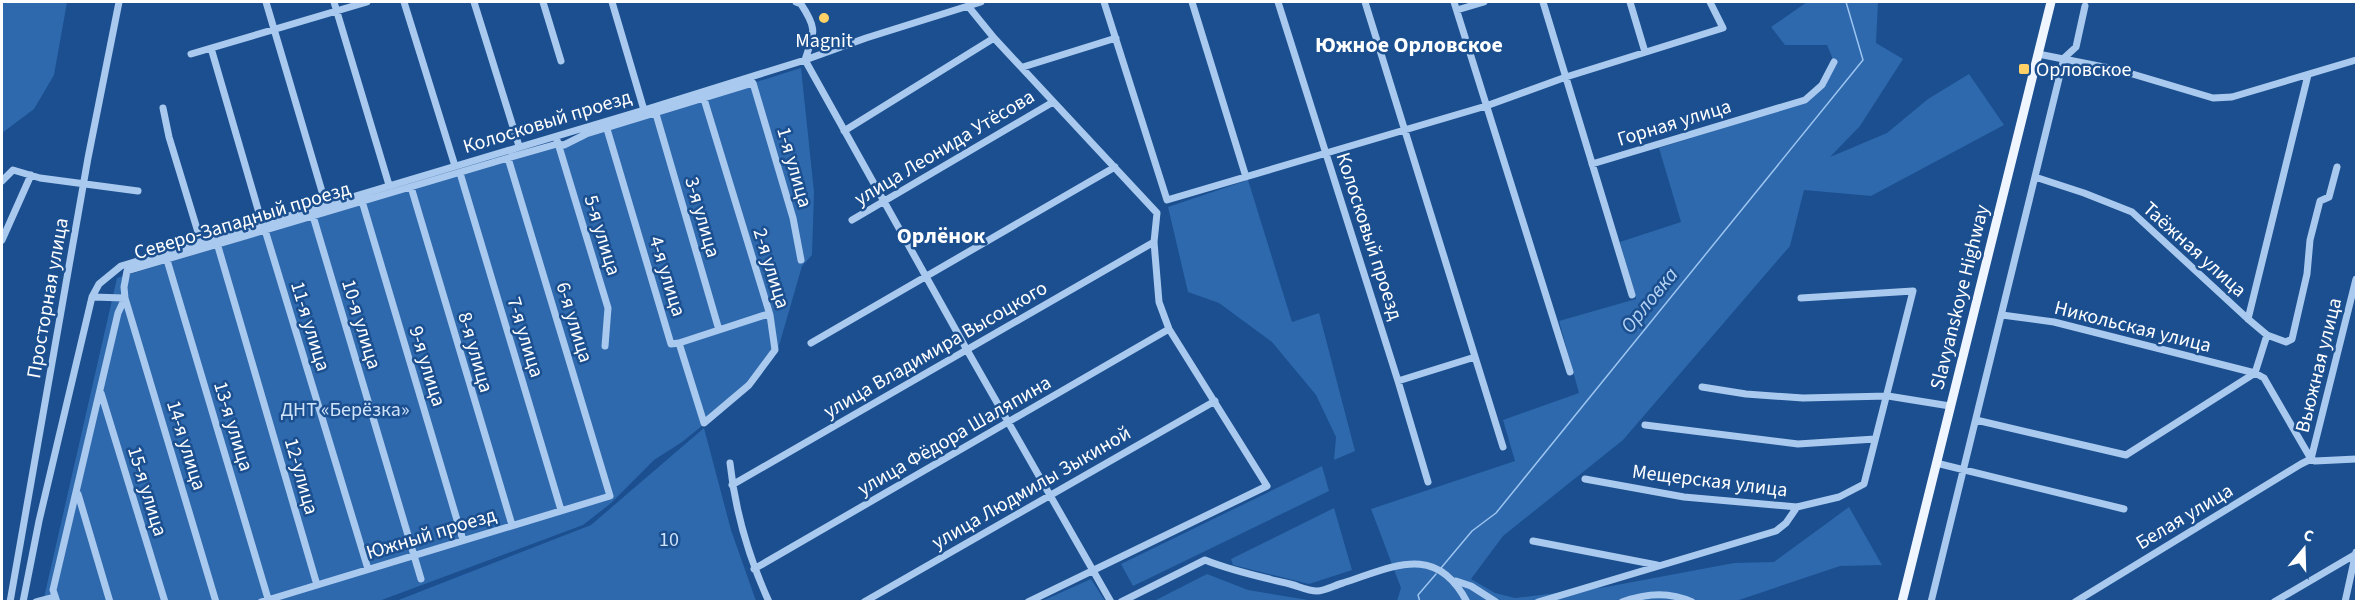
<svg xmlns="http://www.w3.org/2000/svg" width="2358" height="603" font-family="'Source Sans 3',sans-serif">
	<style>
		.green { fill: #2e69ad }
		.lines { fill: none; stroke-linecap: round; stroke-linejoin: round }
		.stream { stroke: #9cc4f0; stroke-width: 1.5 }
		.minor { stroke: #a9c9ee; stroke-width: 7 }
		.major { stroke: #f0f6ff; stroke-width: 9 }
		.poi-dot { fill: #ffd166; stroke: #1b4f8f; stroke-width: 2 }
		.labels { text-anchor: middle; stroke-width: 5; stroke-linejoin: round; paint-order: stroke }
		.poi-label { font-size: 20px; fill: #fff; stroke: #1b4f8f }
		.street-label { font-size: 20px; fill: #fff; stroke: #1b4f8f }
		.park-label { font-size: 20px; fill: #cfe3fa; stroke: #1b4f8f }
		.water-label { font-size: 21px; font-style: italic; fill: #b5d3f5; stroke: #1b4f8f }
		.quarter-label { font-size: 22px; font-weight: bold; fill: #fff; stroke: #1b4f8f }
	</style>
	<rect width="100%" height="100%" fill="#1b4f8f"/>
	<!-- green -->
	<path class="green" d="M 2,2 L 67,2 L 54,75 L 34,109 L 2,133 Z
		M 1807,2 L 1878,2 L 1876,43 L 1903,59 L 1860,126 L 1830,157 L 1887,133 L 1928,99 L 1969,74 L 2004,125 L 1871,196 L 1804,190 L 1790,246 L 1623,440 L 1503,536 L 1471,579 L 1495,593 L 1515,598 L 1606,587 L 1734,563 L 1774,562 L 1849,507 L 1882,565 L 1840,566 L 1736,601 L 1397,601 L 1401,588 L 1371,509 L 1515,461 L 1503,420 L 1579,393 L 1559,321 L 1636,299 L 1620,242 L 1681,222 L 1659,148 L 1807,102 L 1834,62 L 1827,45 L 1785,45 L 1771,27 Z
		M 801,68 L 814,192 L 812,255 L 802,266 L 778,349 L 750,387 L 682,442 L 654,460 L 610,504 L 583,525 L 379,601 L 43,602 L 117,278 L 463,174 Z
		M 1248,180 L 1292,322 L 1319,313 L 1355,451 L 1334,460 L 1336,437 L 1316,395 L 1272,342 L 1219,303 L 1188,292 L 1168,207 Z
		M 704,428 L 731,530 L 756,601 L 396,601 L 591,525 Z
		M 1322,466 L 1329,491 L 1133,586 L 1121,564 Z
		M 1334,508 L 1352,570 L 1309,584 L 1233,565 L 1231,559 Z
		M 1207,574 L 1248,590 L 1314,601 L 1154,601 Z
		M 1091,579 L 1105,601 L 1042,601 Z"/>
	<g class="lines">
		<!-- stream -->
		<path class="stream" d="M 1441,568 L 1472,531 L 1496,513 L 1863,60 L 1846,2
			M 1420,602 L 1418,595 L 1436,574"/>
		<!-- minor -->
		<path class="minor" d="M 266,2 L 326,205
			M 334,2 L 389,185
			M 404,2 L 455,166
			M 474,2 L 519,146
			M 543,2 L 561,61
			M 612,2 L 644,110
			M 796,2 L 801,4 C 818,30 814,32 805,60
			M 1104,2 L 1167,200 L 1486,106 L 1566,77 L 1723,28 L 1710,2
			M 1192,2 L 1246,177
			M 1278,2 L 1398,381 L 1428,482
			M 1365,2 L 1503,447
			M 1454,2 L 1570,372
			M 1543,2 L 1632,295
			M 1630,2 L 1645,52
			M 968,6 L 994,38 L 1157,213 L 1154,242 L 1159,302 L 1169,329 L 1267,486 L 1028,602
			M 1457,10 L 1484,2
			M 211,48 L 262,223
			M 191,54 L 367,2
			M 2038,54 L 2119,70 L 2213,98 L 2232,97 L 2356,60
			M 805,60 L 967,350 L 1111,602
			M 1023,67 L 1116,38
			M 163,108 L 169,137 L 201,242
			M 656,114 L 719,330
			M 607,129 L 671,344 L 679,343 L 704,423 L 749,385 L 775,350 L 770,315 L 704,99
			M 844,131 L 994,38
			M 557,140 L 608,308 L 605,346
			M 1592,164 L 1805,100 L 1822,85 L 1834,62
			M 460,173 L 561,510
			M 2035,177 L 2084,193 L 2132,212 L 2248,319 L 2267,335 L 2286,342 L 2292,339 L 2307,274 L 2310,240 L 2320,201 L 2329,197 L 2337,167
			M 2,181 L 13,170 L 40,178 L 138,191
			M 411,187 L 512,525
			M 362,201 L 463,540
			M 313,216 L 421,579
			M 852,220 L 1053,102
			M 265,230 L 368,569
			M 2,240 L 31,175
			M 217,243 L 317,585
			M 167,260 L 269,602
			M 92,297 L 125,298 L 216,602
			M 2002,315 L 2054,322 L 2255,373 L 2264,378 L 2311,459
			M 2248,319 L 2308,75
			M 679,343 L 768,314
			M 811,343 L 1115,167
			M 2255,373 L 2267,335
			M 1398,381 L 1475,357
			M 1702,387 L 1746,394 L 1803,398 L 1888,396 L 1950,406
			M 101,393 L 165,602
			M 1976,420 L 2126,455 L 2255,373
			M 1645,425 L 1798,444 L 1875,439
			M 2311,459 L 2356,279
			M 2311,459 L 2315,461 L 2356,459
			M 730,463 C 735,510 749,558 769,602
			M 1936,463 L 2124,509
			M 1585,479 L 1684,497 L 1797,507 L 1839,497 L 1864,484 L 1913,291 L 1801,298
			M 732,485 L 1154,242
			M 78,494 L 110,602
			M 1533,541 L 1657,565
			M 754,569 L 1169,329
			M 1456,581 L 1471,586 L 1496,602
			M 10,602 L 88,158 L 119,2
			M 23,602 L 39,521 L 92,297 L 99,284 L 121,266 L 644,110 L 805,60 L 866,38 L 981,2
			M 36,602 L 55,597
			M 57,602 L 53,590 L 118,313 L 125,298 L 124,287 L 127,271 L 508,158 L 557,144 L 564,145 L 586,134 L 753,83 L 793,218 L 801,260
			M 261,602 L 610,496 L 508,158
			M 864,602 L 1215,401
			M 1121,602 L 1205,560 C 1232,571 1261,577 1290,584 C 1298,586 1308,591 1317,591 C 1325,591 1335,585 1343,583 C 1393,567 1436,542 1467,602
			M 1538,602 L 1776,531 L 1786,523 L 1797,507
			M 1622,602 C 1646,593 1669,591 1692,602
			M 1931,602 L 2064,58 L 2076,47 L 2085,6
			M 2075,602 L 2301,464 L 2311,459
			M 2274,602 L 2356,554
			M 2345,602 L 2356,552"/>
		<!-- major -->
		<path class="major" d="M 1902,602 L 2051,2"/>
	</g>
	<!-- markers -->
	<g class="poi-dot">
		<circle cx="824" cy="18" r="6"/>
		<rect x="2018" y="63" width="12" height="12" rx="3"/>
	</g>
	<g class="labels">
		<!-- poi labels -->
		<g class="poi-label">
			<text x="824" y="47">Magnit</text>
			<text x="2036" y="76" text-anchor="start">Орловское</text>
		</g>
		<!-- street labels -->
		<g class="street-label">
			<text transform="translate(547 121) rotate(-17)" y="7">Колосковый проезд</text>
			<text transform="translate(1674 122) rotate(-17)" y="7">Горная улица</text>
			<text transform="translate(944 147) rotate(-31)" y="7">улица Леонида Утёсова</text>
			<text transform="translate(795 167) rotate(74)" y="7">1-я улица</text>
			<text transform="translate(703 217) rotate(74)" y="7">3-я улица</text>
			<text transform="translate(242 220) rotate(-17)" y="7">Северо-Западный проезд</text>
			<text transform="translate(603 235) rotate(73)" y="7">5-я улица</text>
			<text transform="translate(1370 236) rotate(72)" y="7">Колосковый проезд</text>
			<text transform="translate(2195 249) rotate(42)" y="7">Таёжная улица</text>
			<text transform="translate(772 268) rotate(73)" y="7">2-я улица</text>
			<text transform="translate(668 276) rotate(73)" y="7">4-я улица</text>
			<text transform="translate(1959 297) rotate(-76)" y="7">Slavyanskoye Highway</text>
			<text transform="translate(47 298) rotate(-80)" y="7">Просторная улица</text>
			<text transform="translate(575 322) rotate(73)" y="7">6-я улица</text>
			<text transform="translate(362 324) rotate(73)" y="7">10-я улица</text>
			<text transform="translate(311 326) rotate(73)" y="7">11-я улица</text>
			<text transform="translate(2133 326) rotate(14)" y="7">Никольская улица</text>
			<text transform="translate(526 337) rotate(73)" y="7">7-я улица</text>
			<text transform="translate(935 349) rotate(-30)" y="7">улица Владимира Высоцкого</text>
			<text transform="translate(476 352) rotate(74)" y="7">8-я улица</text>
			<text transform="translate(2318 365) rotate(-76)" y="7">Вьюжная улица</text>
			<text transform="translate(428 366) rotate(73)" y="7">9-я улица</text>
			<text transform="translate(234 426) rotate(73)" y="7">13-я улица</text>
			<text transform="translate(954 435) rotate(-30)" y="7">улица Фёдора Шаляпина</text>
			<text transform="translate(187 445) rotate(73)" y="7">14-я улица</text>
			<text transform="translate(302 476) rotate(74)" y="7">12-улица</text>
			<text transform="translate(1710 480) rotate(7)" y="7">Мещерская улица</text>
			<text transform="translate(1031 487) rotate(-30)" y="7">улица Людмилы Зыкиной</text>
			<text transform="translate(148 491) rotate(73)" y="7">15-я улица</text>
			<text transform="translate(2184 516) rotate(-31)" y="7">Белая улица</text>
			<text transform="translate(431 533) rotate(-17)" y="7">Южный проезд</text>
		</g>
		<!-- park labels -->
		<g class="park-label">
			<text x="345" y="416">ДНТ «Берёзка»</text>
			<text x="669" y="546">10</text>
		</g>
		<!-- water labels -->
		<g class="water-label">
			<text transform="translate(1649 300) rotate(-51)" y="7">Орловка</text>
		</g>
		<!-- quarter labels -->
		<g class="quarter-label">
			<text x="1409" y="52">Южное Орловское</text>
			<text x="941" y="243">Орлёнок</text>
		</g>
	</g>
	<!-- border -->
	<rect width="2358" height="603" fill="none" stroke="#ffffff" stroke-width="6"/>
	<!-- north arrow -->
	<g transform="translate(2304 549) rotate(19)" stroke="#1b4f8f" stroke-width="4.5" paint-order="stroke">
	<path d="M0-4.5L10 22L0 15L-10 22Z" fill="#ffffff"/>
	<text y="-9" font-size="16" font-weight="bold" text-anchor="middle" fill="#ffffff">С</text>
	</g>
</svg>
